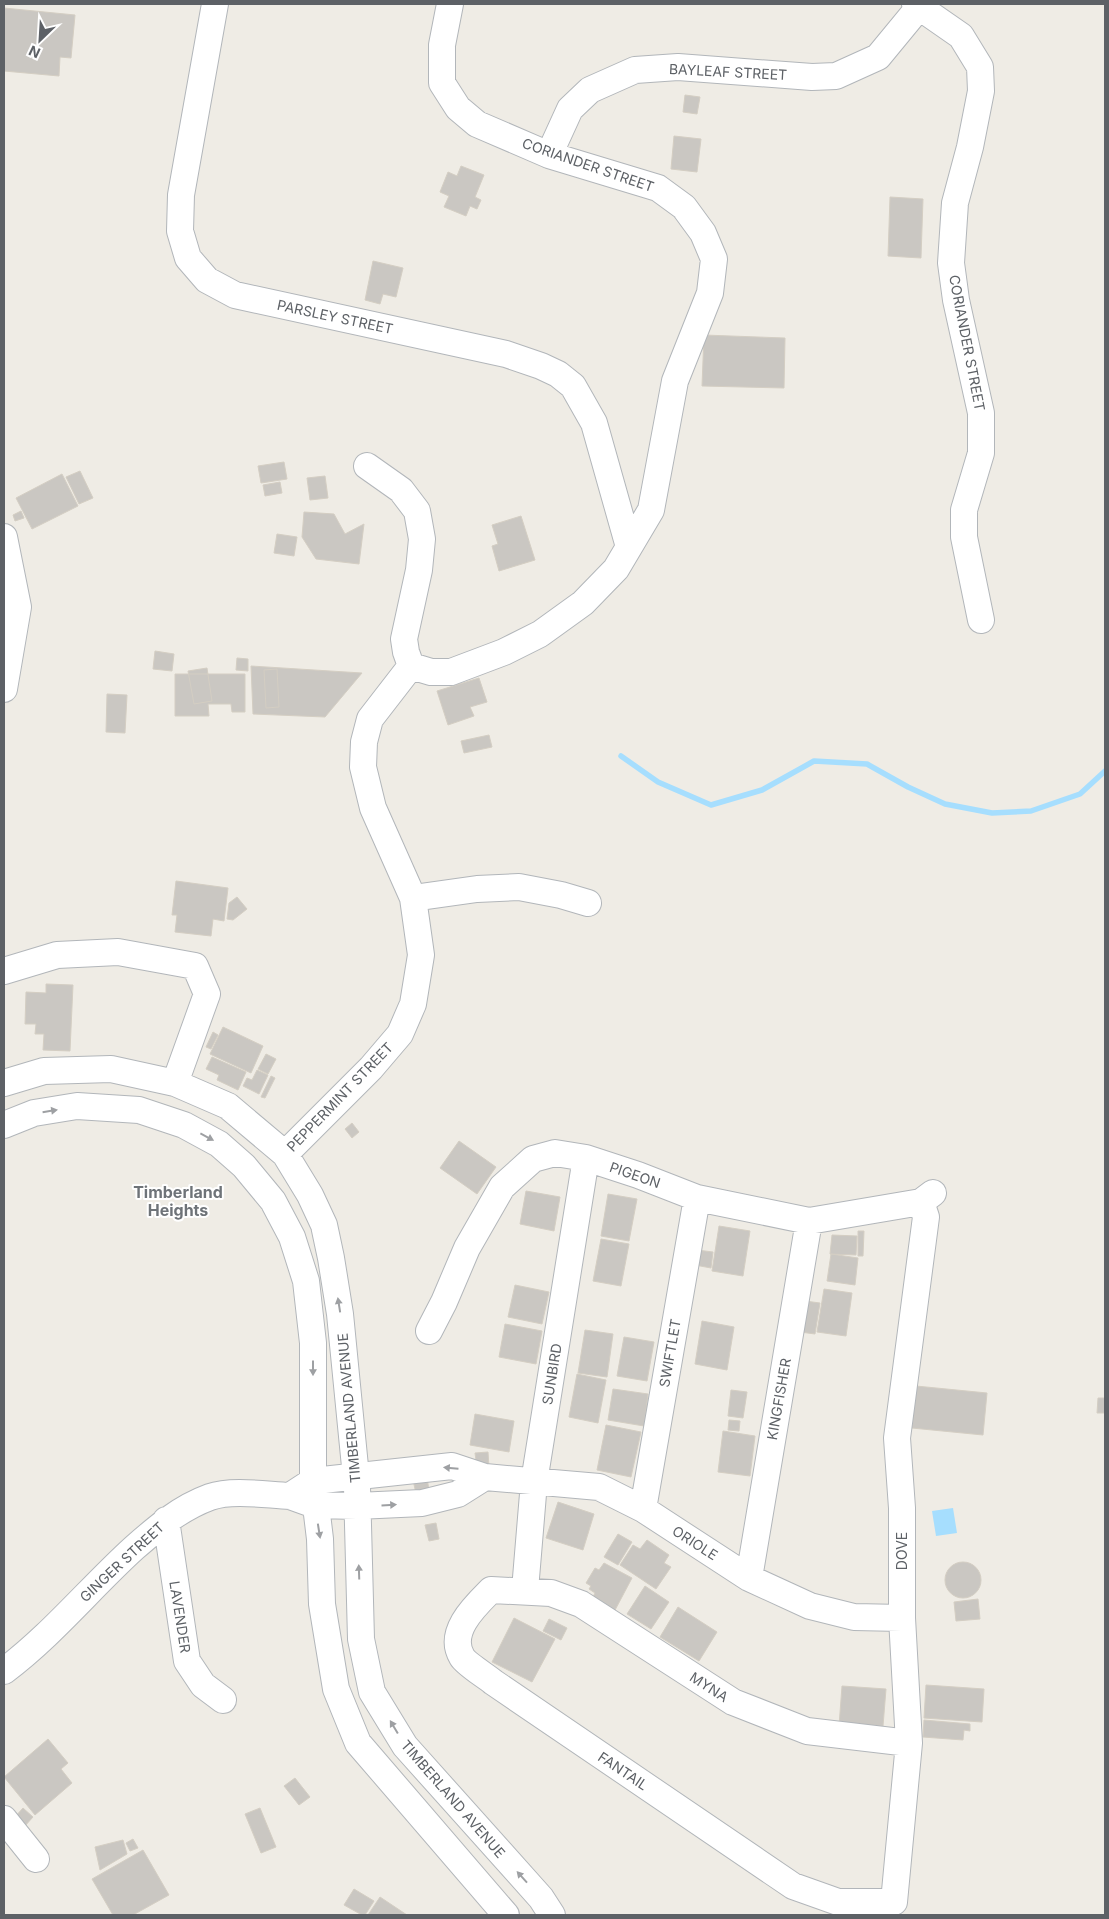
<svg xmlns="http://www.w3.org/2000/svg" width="1109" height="1919" font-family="Inter,sans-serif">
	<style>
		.water { fill: #a6defe }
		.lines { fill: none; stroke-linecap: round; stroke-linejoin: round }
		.stream { stroke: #a6defe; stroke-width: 5.5 }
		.building { fill: #cac7c2; stroke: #d4cec3 }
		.minor-casing { stroke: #b2b6ba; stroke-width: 28 }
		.minor { stroke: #fff; stroke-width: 26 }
		.oneway { fill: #9ea0a3 }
		.labels { text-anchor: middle; stroke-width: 4; stroke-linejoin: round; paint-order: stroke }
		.street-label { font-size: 14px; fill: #5d6166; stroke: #fff }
		.quarter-label { font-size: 16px; font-weight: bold; fill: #6e7378; stroke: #fff }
	</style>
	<rect width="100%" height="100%" fill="#efece5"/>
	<!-- water -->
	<path class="water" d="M 953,1508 L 957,1533 L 936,1536 L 932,1511 Z"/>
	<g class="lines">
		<!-- stream -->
		<path class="stream" d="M 621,756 L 658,782 L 711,805 L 762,790 L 814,761 L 867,764 L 908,787 L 945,804 L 992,813 L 1031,811 L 1080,794 L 1105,771"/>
	</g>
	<!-- building -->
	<path class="building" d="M 4,8 L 75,15 L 71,58 L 60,57 L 59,76 L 4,71 Z
		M 685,95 L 700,97 L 697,114 L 683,112 Z
		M 674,136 L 701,139 L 697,172 L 671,169 Z
		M 461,166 L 484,175 L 475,197 L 481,200 L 477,209 L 470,206 L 466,216 L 444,207 L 449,196 L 440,192 L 448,172 L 457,176 Z
		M 890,197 L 923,199 L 921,258 L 888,256 Z
		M 373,261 L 403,268 L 396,297 L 383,294 L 380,304 L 365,300 Z
		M 704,335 L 785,338 L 784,388 L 702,386 Z
		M 284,462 L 287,479 L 261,483 L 258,466 Z
		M 80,471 L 93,498 L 79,504 L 66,477 Z
		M 62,474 L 78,506 L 32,529 L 16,498 Z
		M 325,476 L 328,498 L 310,500 L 307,478 Z
		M 280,482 L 282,493 L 265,496 L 263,485 Z
		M 21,511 L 24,518 L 15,521 L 13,515 Z
		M 304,512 L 334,514 L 345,534 L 364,524 L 359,564 L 316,559 L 302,537 Z
		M 521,516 L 535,560 L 499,571 L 492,546 L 498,544 L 492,525 Z
		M 277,534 L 297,537 L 294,556 L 274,553 Z
		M 155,651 L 174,654 L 172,671 L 153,669 Z
		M 237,658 L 248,659 L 248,671 L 236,670 Z
		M 251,666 L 362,673 L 325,717 L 253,714 Z
		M 207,668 L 212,701 L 194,704 L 188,671 Z
		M 277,669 L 279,707 L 266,708 L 264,670 Z
		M 175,674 L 245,674 L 245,712 L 232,712 L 231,704 L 208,704 L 209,716 L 175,716 Z
		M 479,678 L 487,702 L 470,707 L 474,716 L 448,725 L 437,691 Z
		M 107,694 L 127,695 L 125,733 L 106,732 Z
		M 489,735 L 492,747 L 464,753 L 461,741 Z
		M 176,881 L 228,888 L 224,921 L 213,919 L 211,936 L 175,932 L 177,915 L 172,915 Z
		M 237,897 L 247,909 L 233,920 L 227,919 L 229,903 Z
		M 46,984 L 73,985 L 70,1051 L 43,1050 L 44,1034 L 35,1034 L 36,1024 L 25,1024 L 26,992 L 46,993 Z
		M 223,1027 L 263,1046 L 251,1073 L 210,1054 Z
		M 213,1032 L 218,1035 L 211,1049 L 206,1047 Z
		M 266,1054 L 276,1059 L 268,1074 L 258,1069 Z
		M 212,1057 L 246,1072 L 238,1090 L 217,1080 L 219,1075 L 206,1069 Z
		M 257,1070 L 268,1075 L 259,1094 L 243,1086 L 247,1078 L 252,1080 Z
		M 271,1076 L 275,1078 L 265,1098 L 261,1097 Z
		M 352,1123 L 359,1132 L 352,1138 L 345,1129 Z
		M 459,1141 L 496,1167 L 477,1194 L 440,1168 Z
		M 526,1191 L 560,1197 L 554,1231 L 520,1224 Z
		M 608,1194 L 637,1199 L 629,1241 L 601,1236 Z
		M 719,1226 L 750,1231 L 743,1276 L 712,1271 Z
		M 858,1231 L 864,1231 L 863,1256 L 858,1256 Z
		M 832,1235 L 857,1236 L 856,1255 L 830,1254 Z
		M 601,1239 L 629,1244 L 621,1286 L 593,1281 Z
		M 697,1250 L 713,1252 L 711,1268 L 695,1265 Z
		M 831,1254 L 858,1258 L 855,1285 L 827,1281 Z
		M 515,1285 L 549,1292 L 542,1324 L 508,1317 Z
		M 824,1289 L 852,1293 L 846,1336 L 817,1332 Z
		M 805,1301 L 820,1303 L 815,1334 L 800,1332 Z
		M 702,1321 L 734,1327 L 727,1370 L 695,1364 Z
		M 505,1324 L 542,1331 L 536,1364 L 499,1357 Z
		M 585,1330 L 613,1334 L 607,1377 L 578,1373 Z
		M 624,1337 L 654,1342 L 647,1381 L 617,1376 Z
		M 577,1374 L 606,1380 L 598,1423 L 569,1417 Z
		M 916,1386 L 987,1393 L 983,1435 L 912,1428 Z
		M 613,1389 L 648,1394 L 644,1426 L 608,1420 Z
		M 731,1390 L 747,1392 L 743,1418 L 728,1416 Z
		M 1098,1398 L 1105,1398 L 1105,1413 L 1097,1413 Z
		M 475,1414 L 514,1421 L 509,1452 L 470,1445 Z
		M 729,1420 L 740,1421 L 739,1431 L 728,1430 Z
		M 606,1425 L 641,1432 L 631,1477 L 597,1470 Z
		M 723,1431 L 755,1436 L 750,1476 L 718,1472 Z
		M 488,1452 L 489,1467 L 477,1468 L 475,1453 Z
		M 427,1478 L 430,1496 L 417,1498 L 413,1480 Z
		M 558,1502 L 594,1514 L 583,1550 L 546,1538 Z
		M 436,1523 L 439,1539 L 429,1541 L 425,1525 Z
		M 618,1534 L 632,1542 L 618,1565 L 604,1557 Z
		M 647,1540 L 669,1555 L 664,1563 L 671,1567 L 656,1589 L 620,1565 L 633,1545 L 640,1549 Z
		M945 1580a18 18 0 1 1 36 0a18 18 0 1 1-36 0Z
		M 604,1563 L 632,1578 L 614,1612 L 592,1599 L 595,1593 L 589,1589 L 591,1586 L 586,1583 L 595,1568 L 599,1570 Z
		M 645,1586 L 669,1602 L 651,1629 L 627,1614 Z
		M 978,1599 L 980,1619 L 956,1621 L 954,1602 Z
		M 678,1607 L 717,1632 L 699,1661 L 660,1637 Z
		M 514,1618 L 555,1639 L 532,1682 L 492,1662 Z
		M 549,1619 L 567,1628 L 561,1640 L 543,1631 Z
		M 926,1685 L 984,1689 L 982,1722 L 924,1718 Z
		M 842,1686 L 886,1689 L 883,1726 L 851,1723 L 851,1728 L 839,1726 Z
		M 924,1720 L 970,1724 L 970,1731 L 964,1730 L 963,1740 L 923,1737 Z
		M 48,1739 L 68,1763 L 61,1769 L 72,1783 L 35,1815 L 4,1777 Z
		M 295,1778 L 310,1797 L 299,1805 L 284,1786 Z
		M 23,1808 L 33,1817 L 24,1827 L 14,1818 Z
		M 260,1808 L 276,1847 L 261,1853 L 245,1814 Z
		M 133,1839 L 138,1848 L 130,1851 L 126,1843 Z
		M 123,1840 L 127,1854 L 100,1870 L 95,1847 Z
		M 143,1850 L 169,1895 L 133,1915 L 113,1915 L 92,1879 Z
		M 354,1889 L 374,1901 L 365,1915 L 362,1915 L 344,1905 Z
		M 380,1897 L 407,1915 L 368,1915 Z"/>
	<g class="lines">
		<!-- minor casing -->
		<g class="minor-casing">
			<path id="minor" d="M 215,4 L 181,195 L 180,231 L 188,258 L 207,280 L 235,295 L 506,354 L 541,366 L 558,374 L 573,386 L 594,423 L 629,547
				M 915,4 L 961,36 L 980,67 L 981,91 L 970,147 L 955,203 L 951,263 L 956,300 L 981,413 L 981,453 L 964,510 L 964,537 L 981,620
				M 549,155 L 570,109 L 590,90 L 635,70 L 678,67 L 812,77 L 836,76 L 878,57 L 920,6
				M 367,466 L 401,490 L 417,511 L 422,539 L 419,570 L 404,639 L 406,652 L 411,666
				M 4,537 L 18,607 L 4,689
				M 411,666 L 431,672 L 451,672 L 504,652 L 540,634 L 583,603 L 616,569 L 651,510 L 675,381 L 710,293 L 714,259 L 703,233 L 684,207 L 658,188 L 549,155 L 477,124 L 458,108 L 442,83 L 442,45 L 450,4
				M 413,898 L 477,889 L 519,887 L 561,895 L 588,903
				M 4,971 L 57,955 L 118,952 L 195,966 L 207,994 L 175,1083
				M 4,1083 L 44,1071 L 111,1069 L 175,1083 L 228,1106 L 285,1154 L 310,1195 L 324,1225 L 331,1258 L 340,1314 L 357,1487 L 361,1639 L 372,1692 L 405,1746 L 541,1898 L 552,1915
				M 4,1125 L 34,1113 L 77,1106 L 139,1110 L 184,1125 L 219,1144 L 244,1166 L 273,1201 L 292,1237 L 306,1281 L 313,1343 L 313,1481 L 320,1539 L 322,1604 L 336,1689 L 358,1743 L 506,1915
				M 285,1154 L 371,1068 L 400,1034 L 413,1004 L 421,955 L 413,898 L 373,808 L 363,767 L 364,742 L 370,719 L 411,666
				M 429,1331 L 444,1302 L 467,1248 L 502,1187 L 533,1159 L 555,1153 L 586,1158 L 638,1175 L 697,1198 L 809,1221 L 921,1202 L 933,1193
				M 485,1477 L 458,1494 L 422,1503 L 357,1506 L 315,1505 L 290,1496 L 313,1481 L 452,1466 L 485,1477 L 599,1487 L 643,1509 L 749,1578 L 810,1606 L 854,1617 L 902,1618
				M 643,1509 L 697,1198
				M 166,1520 L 187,1661 L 203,1685 L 223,1700
				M 749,1578 L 809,1221
				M 525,1590 L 534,1482 L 586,1158
				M 4,1671 C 52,1635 90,1588 134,1548 C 158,1527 180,1508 210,1497 C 233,1489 266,1495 290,1496
				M 909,1743 L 807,1731 L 733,1702 L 581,1604 L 551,1593 L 491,1590 C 475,1606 447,1632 462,1657 C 466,1664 486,1676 493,1682 L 793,1886 L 838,1902 L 894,1902 L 909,1743 L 902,1618 L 902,1508 L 897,1438 L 926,1217 L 921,1202
				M 4,1819 L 36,1859"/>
		</g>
		<!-- minor -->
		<use href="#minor" class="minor"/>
	</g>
	<!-- one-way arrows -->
	<defs><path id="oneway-solid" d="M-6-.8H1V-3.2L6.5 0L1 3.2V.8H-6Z" transform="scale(1.25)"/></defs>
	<g class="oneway">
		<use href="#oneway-solid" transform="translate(50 1111) rotate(-9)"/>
		<use href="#oneway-solid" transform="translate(207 1137) rotate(28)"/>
		<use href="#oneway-solid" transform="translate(339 1305) rotate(-99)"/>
		<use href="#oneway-solid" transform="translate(313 1368) rotate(90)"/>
		<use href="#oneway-solid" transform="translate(451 1468) rotate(-175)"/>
		<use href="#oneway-solid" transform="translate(389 1505) rotate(-3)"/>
		<use href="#oneway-solid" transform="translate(319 1531) rotate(81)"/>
		<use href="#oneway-solid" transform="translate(359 1572) rotate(-92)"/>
		<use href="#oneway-solid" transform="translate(394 1727) rotate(-121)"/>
		<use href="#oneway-solid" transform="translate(522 1877) rotate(-132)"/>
	</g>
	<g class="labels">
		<!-- street labels -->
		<g class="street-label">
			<text transform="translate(728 72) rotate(3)" y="5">BAYLEAF STREET</text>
			<text transform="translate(588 165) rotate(19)" y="5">CORIANDER STREET</text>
			<text transform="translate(335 317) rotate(12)" y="5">PARSLEY STREET</text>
			<text transform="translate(967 343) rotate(79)" y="5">CORIANDER STREET</text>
			<text transform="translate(340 1097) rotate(-46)" y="5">PEPPERMINT STREET</text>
			<text transform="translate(635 1175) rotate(19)" y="5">PIGEON</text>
			<text transform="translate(670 1353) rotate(-80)" y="5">SWIFTLET</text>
			<text transform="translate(552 1374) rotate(-81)" y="5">SUNBIRD</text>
			<text transform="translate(779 1399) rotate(-80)" y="5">KINGFISHER</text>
			<text transform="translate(349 1408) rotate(-95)" y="5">TIMBERLAND AVENUE</text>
			<text transform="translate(695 1543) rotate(33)" y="5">ORIOLE</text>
			<text transform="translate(902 1551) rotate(-90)" y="5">DOVE</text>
			<text transform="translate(122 1562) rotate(-43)" y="5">GINGER STREET</text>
			<text transform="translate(180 1617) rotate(81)" y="5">LAVENDER</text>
			<text transform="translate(709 1687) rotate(33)" y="5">MYNA</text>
			<text transform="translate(623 1771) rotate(34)" y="5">FANTAIL</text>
			<text transform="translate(453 1799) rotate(49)" y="5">TIMBERLAND AVENUE</text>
		</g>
		<!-- quarter labels -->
		<g class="quarter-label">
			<text x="178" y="1198">Timberland<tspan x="178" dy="18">Heights</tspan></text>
		</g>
	</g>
	<!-- border -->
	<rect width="1109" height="1919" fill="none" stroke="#5d6166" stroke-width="10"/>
	<!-- north arrow -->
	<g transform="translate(40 40) rotate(205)" stroke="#ffffff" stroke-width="4" paint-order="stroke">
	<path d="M0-4L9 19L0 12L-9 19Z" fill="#5d6166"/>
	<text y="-8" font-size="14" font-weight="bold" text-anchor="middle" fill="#5d6166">N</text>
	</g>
</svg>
